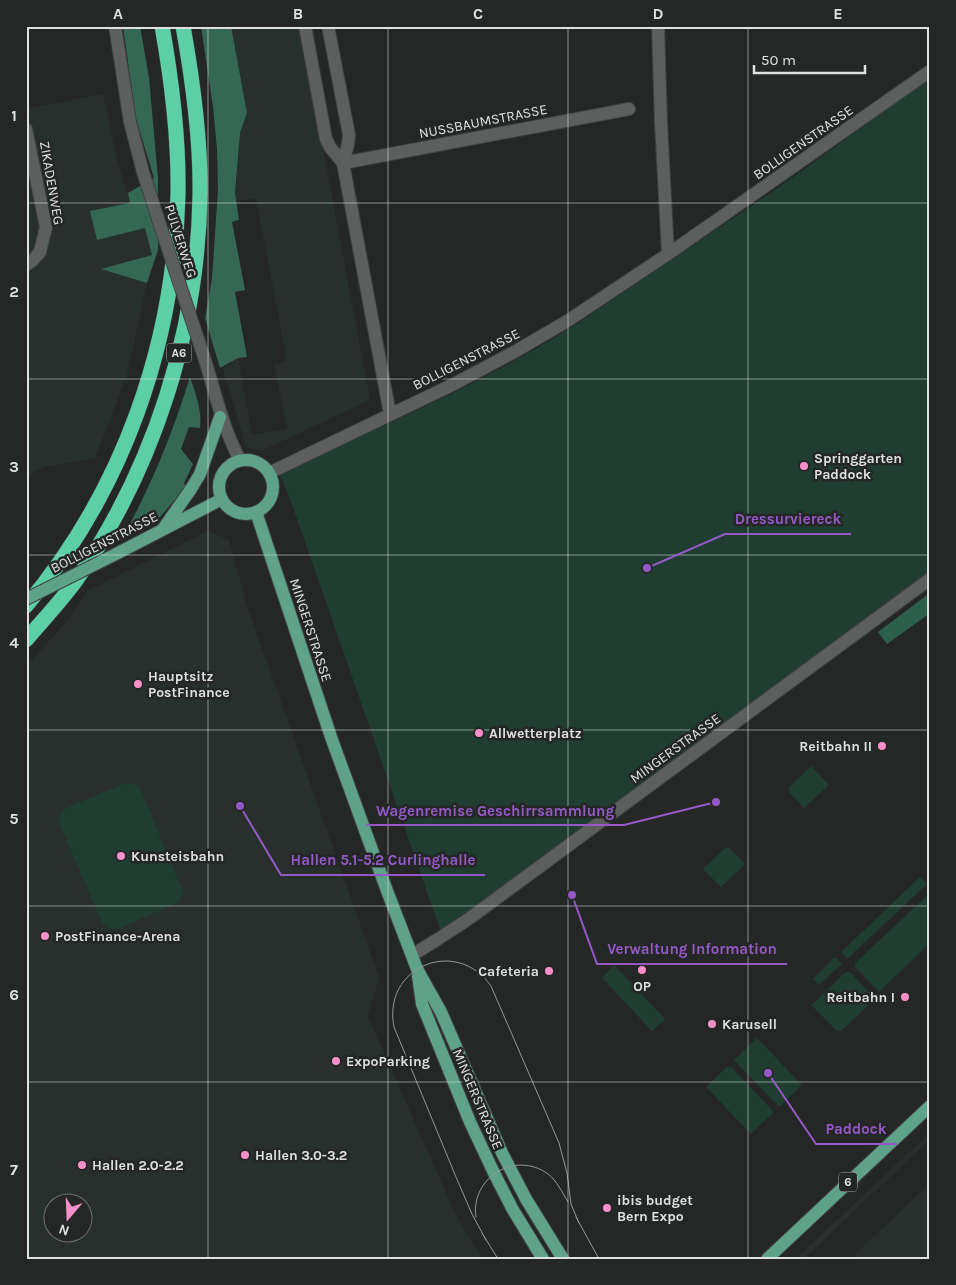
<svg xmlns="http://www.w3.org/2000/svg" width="956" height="1285" font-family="Karla,sans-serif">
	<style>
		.built { fill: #27302c; fill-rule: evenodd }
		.green { fill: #1f3d31 }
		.forest { fill: #346854 }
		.water { fill: #2c604c }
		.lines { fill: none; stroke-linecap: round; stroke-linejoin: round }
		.minor-casing { stroke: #404241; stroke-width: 14 }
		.major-casing { stroke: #404241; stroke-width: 14 }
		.highway-casing { stroke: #404241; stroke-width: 16 }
		.minor { stroke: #5c5f5e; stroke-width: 12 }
		.major { stroke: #5da289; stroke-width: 12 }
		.highway { stroke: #5dcfa6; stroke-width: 15 }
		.tram { stroke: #969897; stroke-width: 1 }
		.minor-bridge-casing { stroke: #404241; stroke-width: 14; stroke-linecap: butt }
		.major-bridge-casing { stroke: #404241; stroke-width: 14; stroke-linecap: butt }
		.minor-bridge { stroke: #5c5f5e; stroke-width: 12 }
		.major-bridge { stroke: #5da289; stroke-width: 12 }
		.grid { fill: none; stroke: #dfe1e0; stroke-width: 1; stroke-opacity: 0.55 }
		.poi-dot { fill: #f98fca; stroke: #252726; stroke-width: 2 }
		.labels { text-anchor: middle; stroke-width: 5; stroke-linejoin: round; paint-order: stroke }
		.shield { fill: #252726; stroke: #a7a9a8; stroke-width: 1 }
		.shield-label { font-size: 12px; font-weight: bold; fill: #dfe1e0 }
		.street-label { font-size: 14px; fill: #dfe1e0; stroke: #252726 }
		.poi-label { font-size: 14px; font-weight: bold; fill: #dfe1e0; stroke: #252726; text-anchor: start }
		.leader { fill: none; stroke: #9459c7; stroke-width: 2 }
		.callout-dot { fill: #9459c7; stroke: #252726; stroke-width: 2 }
		.callout-label { font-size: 15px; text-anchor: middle; font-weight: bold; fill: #9459c7; stroke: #252726; stroke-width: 5; stroke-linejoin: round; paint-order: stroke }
		.neatline { fill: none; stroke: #dfe1e0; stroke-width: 2 }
		.grid-label { font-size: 16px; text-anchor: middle; font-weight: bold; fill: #dfe1e0 }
	</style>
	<rect width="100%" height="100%" fill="#252726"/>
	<!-- built -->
	<path class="built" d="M 231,26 L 300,26 L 370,400 L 261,451 L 246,447 L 223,368 L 238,358 L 252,435 L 287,429 L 274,364 L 287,361 L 256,198 L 235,201 L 240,134 L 247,113 Z
		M 26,87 L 31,108 L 103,94 L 117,159 L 130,203 L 97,240 L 145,227 L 152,255 L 102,269 L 147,283 L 127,374 L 95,459 L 44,467 L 26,476 Z
		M 208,531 L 229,540 L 247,606 L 379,977 L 368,1017 L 455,1213 L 482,1259 L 26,1259 L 26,667 L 66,622 L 89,590 ZM 52,1202 L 82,1202 L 82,1232 L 52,1232 Z
		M 930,1133 L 930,1139 L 804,1259 L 796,1258 Z
		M 930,1183 L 930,1259 L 850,1259 L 866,1244 Z"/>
	<!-- green -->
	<path class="green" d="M 930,78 L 930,577 L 442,935 L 289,496 L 280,475 L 457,391 L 520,358 L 574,326 L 785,183 Z
		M 811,766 L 829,785 L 804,808 L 789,792 L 789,787 Z
		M 126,783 L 135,784 L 141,790 L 183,892 L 181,899 L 175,904 L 120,928 C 111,930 105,928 101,920 L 60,825 C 58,818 60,813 66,808 Z
		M 725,848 L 729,848 L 745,864 L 721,887 L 703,869 Z
		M 920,877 L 927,884 L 847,959 L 841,952 Z
		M 930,893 L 930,943 L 879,992 L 855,967 L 855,963 Z
		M 835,957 L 842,964 L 819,985 L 813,979 Z
		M 614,965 L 665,1019 L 652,1031 L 602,978 Z
		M 846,972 L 850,972 L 873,997 L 873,1001 L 841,1031 L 837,1031 L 811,1005 Z
		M 757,1038 L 802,1085 L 779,1107 L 734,1060 Z
		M 727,1067 L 731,1067 L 774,1112 L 751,1134 L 706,1087 Z"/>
	<!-- forest -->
	<path class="forest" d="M 123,26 L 140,26 L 149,78 L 158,178 L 158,250 L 147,283 L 101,269 L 152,255 L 145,228 L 97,240 L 90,211 L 130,203 L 128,193 L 154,178 L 136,119 Z
		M 201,26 L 231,26 L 247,113 L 240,133 L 235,193 L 239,220 L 232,222 L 245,290 L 235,292 L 247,357 L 238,358 L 220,368 L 205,318 L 212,278 L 218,190 L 217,149 L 213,107 Z
		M 190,377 C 196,395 202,410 200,428 L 189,427 L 181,449 L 193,464 L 184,483 L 186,487 L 160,517 L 124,535 C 152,484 173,432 190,377 Z"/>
	<!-- water -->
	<path class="water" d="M 927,595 L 930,599 L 930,613 L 887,644 L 878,632 Z"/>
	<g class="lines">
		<!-- minor casing -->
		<g class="minor-casing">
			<path id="minor" d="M 115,26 L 130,122 L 143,172 L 158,219
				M 305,26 L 326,139 L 330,147 L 343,163
				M 328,26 L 349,135 L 348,144 L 343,163 L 390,414
				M 658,26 L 661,123 L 668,254
				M 26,129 L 46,227 L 40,252 L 33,260 L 26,265
				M 343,163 L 629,109
				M 201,348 C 214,386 221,425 240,460
				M 269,473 L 454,384 L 516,351 L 569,320 L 668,254 L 930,71
				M 412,955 L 435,941 L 470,918 L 930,579"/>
		</g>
		<!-- major casing -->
		<g class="major-casing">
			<path id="major" d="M219 487a27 27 0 1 1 54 0a27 27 0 1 1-54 0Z
				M 256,512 L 331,737 L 386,888 L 417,969 L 441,1012 L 502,1153 L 526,1199 L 563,1259
				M 163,529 L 191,489 L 200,474 L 220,417
				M 116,554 L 222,499
				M 418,976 L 422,1004 L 470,1122 L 494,1173 L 513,1210 L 543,1259
				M 767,1259 L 930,1106"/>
		</g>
		<!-- highway casing -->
		<g class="highway-casing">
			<path id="highway" d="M 26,606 C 123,491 174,345 178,195 C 179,139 172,82 162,26
				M 26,640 C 43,620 62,600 77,579 C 154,468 198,330 200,195 C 201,139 193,82 183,26"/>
		</g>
		<!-- minor -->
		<use href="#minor" class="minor"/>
		<!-- major -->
		<use href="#major" class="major"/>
		<!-- highway -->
		<use href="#highway" class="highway"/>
		<!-- tram -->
		<path class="tram" d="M 476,1217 C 470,1178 515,1150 548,1174 C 557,1181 562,1192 568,1202
			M 576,1217 L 599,1259
			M 482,1233 L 498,1259
			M 486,1240 L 472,1214 L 456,1177 L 394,1027 C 382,967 456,936 491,986 L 559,1143 L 567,1173 L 571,1204 L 579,1223"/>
		<!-- minor-bridge casing -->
		<g class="minor-bridge-casing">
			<path id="minor-bridge" d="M 158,219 L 201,348"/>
		</g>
		<!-- major-bridge casing -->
		<g class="major-bridge-casing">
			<path id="major-bridge" d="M 26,599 L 116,554"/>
		</g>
		<!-- minor-bridge -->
		<use href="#minor-bridge" class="minor-bridge"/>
		<!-- major-bridge -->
		<use href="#major-bridge" class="major-bridge"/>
	</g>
	<!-- grid -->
	<path class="grid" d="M 208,26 L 208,1259M 388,26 L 388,1259M 568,26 L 568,1259M 748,26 L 748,1259M 26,203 L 930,203M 26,379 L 930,379M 26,555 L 930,555M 26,730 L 930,730M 26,906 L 930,906M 26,1082 L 930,1082"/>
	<!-- markers -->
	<g class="poi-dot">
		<circle cx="804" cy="466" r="5"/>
		<circle cx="138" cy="684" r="5"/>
		<circle cx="479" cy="733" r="5"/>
		<circle cx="882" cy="746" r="5"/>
		<circle cx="121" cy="856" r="5"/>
		<circle cx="45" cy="936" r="5"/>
		<circle cx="642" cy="970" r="5"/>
		<circle cx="549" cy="971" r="5"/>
		<circle cx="905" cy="997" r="5"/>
		<circle cx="712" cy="1024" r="5"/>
		<circle cx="336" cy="1061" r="5"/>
		<circle cx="245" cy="1155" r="5"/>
		<circle cx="82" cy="1165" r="5"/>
		<circle cx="607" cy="1208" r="5"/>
	</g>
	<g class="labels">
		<!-- shield labels -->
		<g class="shield">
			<rect x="166.5" y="343.5" width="25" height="19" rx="4"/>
			<rect x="839" y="1172.5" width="18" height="19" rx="4"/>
		</g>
		<g class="shield-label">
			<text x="179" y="357">A6</text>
			<text x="848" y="1186">6</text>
		</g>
		<!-- street labels -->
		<g class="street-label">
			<text transform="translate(483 121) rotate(-11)" y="5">NUSSBAUMSTRASSE</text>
			<text transform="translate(803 142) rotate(-35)" y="5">BOLLIGENSTRASSE</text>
			<text transform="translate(52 183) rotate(80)" y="5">ZIKADENWEG</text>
			<text transform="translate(181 241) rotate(72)" y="5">PULVERWEG</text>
			<text transform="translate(466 359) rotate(-27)" y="5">BOLLIGENSTRASSE</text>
			<text transform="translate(104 542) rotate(-27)" y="5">BOLLIGENSTRASSE</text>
			<text transform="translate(311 630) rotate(72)" y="5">MINGERSTRASSE</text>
			<text transform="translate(675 748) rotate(-36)" y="5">MINGERSTRASSE</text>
			<text transform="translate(478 1099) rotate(67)" y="5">MINGERSTRASSE</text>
		</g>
		<!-- poi labels -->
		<g class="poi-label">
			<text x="814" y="463">Springgarten<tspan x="814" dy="16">Paddock</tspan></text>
			<text x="148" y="681">Hauptsitz<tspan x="148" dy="16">PostFinance</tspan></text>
			<text x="489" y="738">Allwetterplatz</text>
			<text x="872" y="751" text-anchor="end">Reitbahn II</text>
			<text x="131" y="861">Kunsteisbahn</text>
			<text x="55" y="941">PostFinance-Arena</text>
			<text x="539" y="976" text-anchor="end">Cafeteria</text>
			<text x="642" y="991" text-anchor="middle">OP</text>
			<text x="895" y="1002" text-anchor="end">Reitbahn I</text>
			<text x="722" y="1029">Karusell</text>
			<text x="346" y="1066">ExpoParking</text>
			<text x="255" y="1160">Hallen 3.0-3.2</text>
			<text x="92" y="1170">Hallen 2.0-2.2</text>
			<text x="617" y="1205">ibis budget<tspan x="617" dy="16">Bern Expo</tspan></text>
		</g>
	</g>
	<!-- callouts -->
	<path class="leader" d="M647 568L725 534H851M716 802L624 825H366M240 806L281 875H485M572 895L597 964H787M768 1073L816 1144H897"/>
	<g class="callout-dot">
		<circle cx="647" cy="568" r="5"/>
		<circle cx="716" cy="802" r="5"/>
		<circle cx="240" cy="806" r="5"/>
		<circle cx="572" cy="895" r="5"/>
		<circle cx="768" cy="1073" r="5"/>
	</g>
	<g class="callout-label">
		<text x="788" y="524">Dressurviereck</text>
		<text x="495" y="816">Wagenremise Geschirrsammlung</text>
		<text x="383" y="865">Hallen 5.1-5.2 Curlinghalle</text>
		<text x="692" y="954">Verwaltung Information</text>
		<text x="856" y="1134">Paddock</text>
	</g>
	<!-- border -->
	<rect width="956" height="1285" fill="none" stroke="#252726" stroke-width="55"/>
	<!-- north arrow -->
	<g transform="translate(68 1218) rotate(199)"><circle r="24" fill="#252726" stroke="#6f7170"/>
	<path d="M0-4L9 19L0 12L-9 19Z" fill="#f98fca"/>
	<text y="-8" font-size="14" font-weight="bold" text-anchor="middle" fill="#dfe1e0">N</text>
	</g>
	<!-- scale -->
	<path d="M754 65v8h111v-8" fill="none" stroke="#dfe1e0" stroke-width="2.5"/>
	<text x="761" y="65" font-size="15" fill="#dfe1e0" stroke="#252726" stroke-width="4" paint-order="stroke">50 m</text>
	<rect x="28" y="28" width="900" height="1230" class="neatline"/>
	<g class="grid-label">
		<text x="118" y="19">A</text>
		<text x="298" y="19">B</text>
		<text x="478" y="19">C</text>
		<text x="658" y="19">D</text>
		<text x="838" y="19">E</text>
		<text x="14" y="121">1</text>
		<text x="14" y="297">2</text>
		<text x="14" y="472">3</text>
		<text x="14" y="648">4</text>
		<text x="14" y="824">5</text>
		<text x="14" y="1000">6</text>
		<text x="14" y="1175">7</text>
	</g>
</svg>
